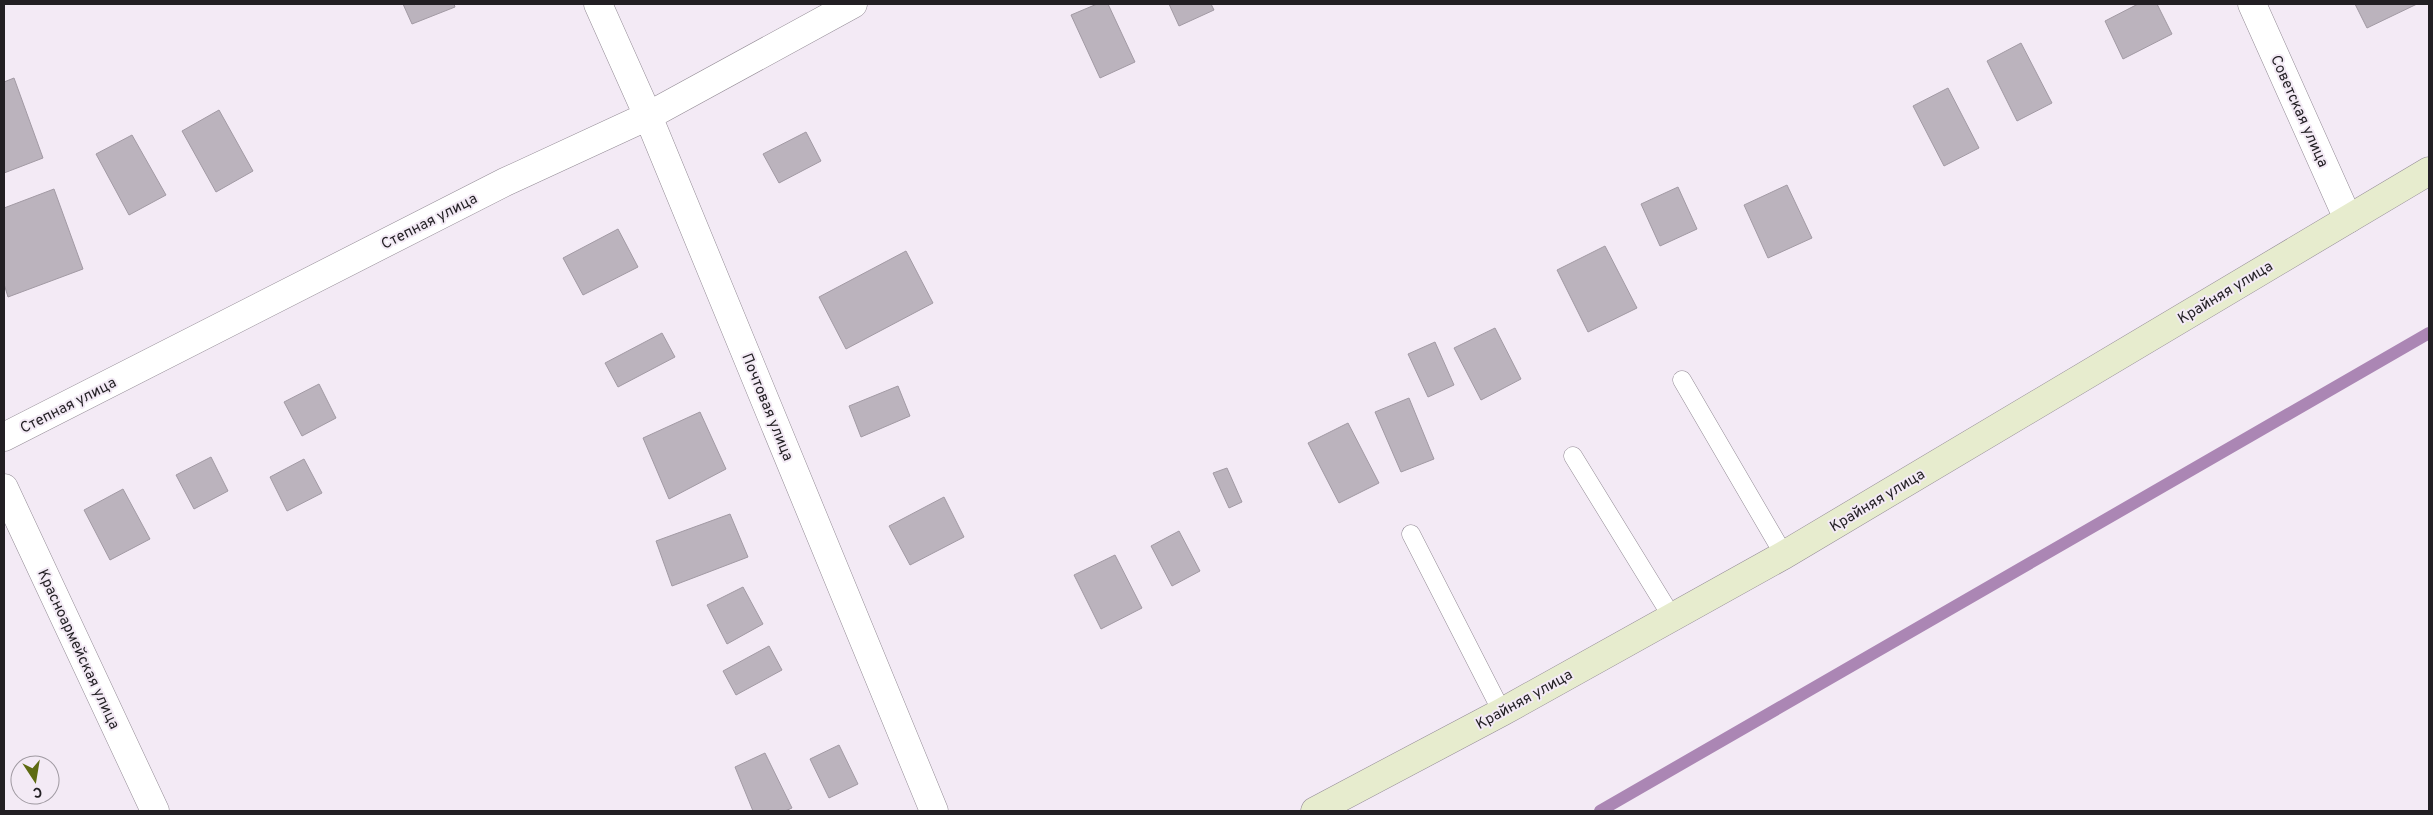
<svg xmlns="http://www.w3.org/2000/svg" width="2433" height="815" font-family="Overpass,sans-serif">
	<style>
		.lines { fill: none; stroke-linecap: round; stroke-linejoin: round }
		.stream { stroke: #ab86b4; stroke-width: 12 }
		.building { fill: #bbb3bd; stroke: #a29aa4 }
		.service-casing { stroke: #938b95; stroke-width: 19 }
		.minor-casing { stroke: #938b95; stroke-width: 29 }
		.tertiary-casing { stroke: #938b95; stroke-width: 29 }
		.secondary-casing { stroke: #938b95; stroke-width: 29 }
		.service { stroke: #fff; stroke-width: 18 }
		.minor { stroke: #fff; stroke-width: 28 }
		.tertiary { stroke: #fff; stroke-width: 28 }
		.secondary { stroke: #e7ecce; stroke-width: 28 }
		.labels { text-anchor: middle; stroke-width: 4; stroke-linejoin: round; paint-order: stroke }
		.street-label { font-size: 15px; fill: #221f23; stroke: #f3eaf5 }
	</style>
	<rect width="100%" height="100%" fill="#f3eaf5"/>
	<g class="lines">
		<!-- stream -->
		<path class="stream" d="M 1600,811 L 2429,333"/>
	</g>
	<!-- building -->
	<path class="building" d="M 403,4 L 454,4 L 455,7 L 412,24 Z
		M 1097,4 L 1108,4 L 1135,62 L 1100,78 L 1071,15 Z
		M 1169,4 L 1211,4 L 1214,10 L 1179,26 Z
		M 2138,4 L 2157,4 L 2172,34 L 2123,59 L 2105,21 Z
		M 2355,4 L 2417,4 L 2367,28 Z
		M 2021,43 L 2052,103 L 2017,121 L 1987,61 Z
		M 14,78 L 43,158 L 4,173 L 4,82 Z
		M 1948,88 L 1979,148 L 1944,166 L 1913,106 Z
		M 219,110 L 253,171 L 216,192 L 182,131 Z
		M 806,132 L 821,161 L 779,183 L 763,154 Z
		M 132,135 L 166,195 L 129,215 L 96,154 Z
		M 1787,185 L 1812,238 L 1768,258 L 1744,205 Z
		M 1678,187 L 1697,229 L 1660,246 L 1641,204 Z
		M 54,189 L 83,269 L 8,297 L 4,284 L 4,208 Z
		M 618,229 L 638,267 L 583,295 L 563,258 Z
		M 1605,246 L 1637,308 L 1588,332 L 1557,270 Z
		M 906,251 L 933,303 L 846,349 L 819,297 Z
		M 1495,328 L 1521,379 L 1481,400 L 1454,348 Z
		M 662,333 L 675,357 L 618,387 L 605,363 Z
		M 1435,342 L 1454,385 L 1428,397 L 1408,354 Z
		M 319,384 L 336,418 L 302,436 L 284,402 Z
		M 898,386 L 910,416 L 861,437 L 849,406 Z
		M 1409,398 L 1434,459 L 1401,472 L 1375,412 Z
		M 700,412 L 726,469 L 669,499 L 643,438 Z
		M 1348,423 L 1379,483 L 1339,503 L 1308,443 Z
		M 211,457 L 228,491 L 194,509 L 176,475 Z
		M 304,459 L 322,493 L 287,511 L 270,477 Z
		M 1227,468 L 1242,502 L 1229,508 L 1213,473 Z
		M 123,489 L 150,539 L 110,560 L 84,510 Z
		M 944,497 L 964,537 L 910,565 L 889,526 Z
		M 730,514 L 748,557 L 672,586 L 656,541 Z
		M 1179,531 L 1200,571 L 1172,586 L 1151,546 Z
		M 1115,555 L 1142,608 L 1101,629 L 1074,575 Z
		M 743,587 L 763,624 L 727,644 L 707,605 Z
		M 769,646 L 782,670 L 736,695 L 723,671 Z
		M 839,745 L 858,784 L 829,798 L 810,759 Z
		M 765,753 L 792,808 L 785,811 L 753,811 L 735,767 Z"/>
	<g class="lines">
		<!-- service casing -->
		<g class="service-casing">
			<path id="service" d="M 1682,380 L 1784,555
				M 1573,456 L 1672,617
				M 1411,534 L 1502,712"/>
		</g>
		<!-- minor casing -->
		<g class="minor-casing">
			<path id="minor" d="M 598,4 L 648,116 L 934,811
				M 4,437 L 505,182 L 648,116 L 853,4
				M 4,488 L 155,811"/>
		</g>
		<!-- tertiary casing -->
		<g class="tertiary-casing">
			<path id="tertiary" d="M 2252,4 L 2348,219"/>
		</g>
		<!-- secondary casing -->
		<g class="secondary-casing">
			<path id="secondary" d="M 1315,811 L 1502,712 L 1784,555 L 2429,171"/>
		</g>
		<!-- service -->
		<use href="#service" class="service"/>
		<!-- minor -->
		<use href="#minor" class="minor"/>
		<!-- tertiary -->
		<use href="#tertiary" class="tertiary"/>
		<!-- secondary -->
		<use href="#secondary" class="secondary"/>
	</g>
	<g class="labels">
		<!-- street labels -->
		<g class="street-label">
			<text transform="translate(2300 111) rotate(66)" y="5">Советская улица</text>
			<text transform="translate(429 221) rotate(-27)" y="5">Степная улица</text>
			<text transform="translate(2225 292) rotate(-31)" y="5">Крайняя улица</text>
			<text transform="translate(68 405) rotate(-27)" y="5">Степная улица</text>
			<text transform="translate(768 407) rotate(68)" y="5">Почтовая улица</text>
			<text transform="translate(1877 500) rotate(-31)" y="5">Крайняя улица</text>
			<text transform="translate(79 649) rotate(65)" y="5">Красноармейская улица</text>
			<text transform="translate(1524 699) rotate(-29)" y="5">Крайняя улица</text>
		</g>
	</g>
	<!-- border -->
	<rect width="2433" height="815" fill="none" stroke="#221f23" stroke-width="10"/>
	<!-- north arrow -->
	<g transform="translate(35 780) rotate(168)"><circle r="24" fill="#f3eaf5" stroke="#9f99a1"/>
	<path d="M0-4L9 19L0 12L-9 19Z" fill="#5e6b12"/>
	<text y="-8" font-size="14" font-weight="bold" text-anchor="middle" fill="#221f23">С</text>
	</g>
</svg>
